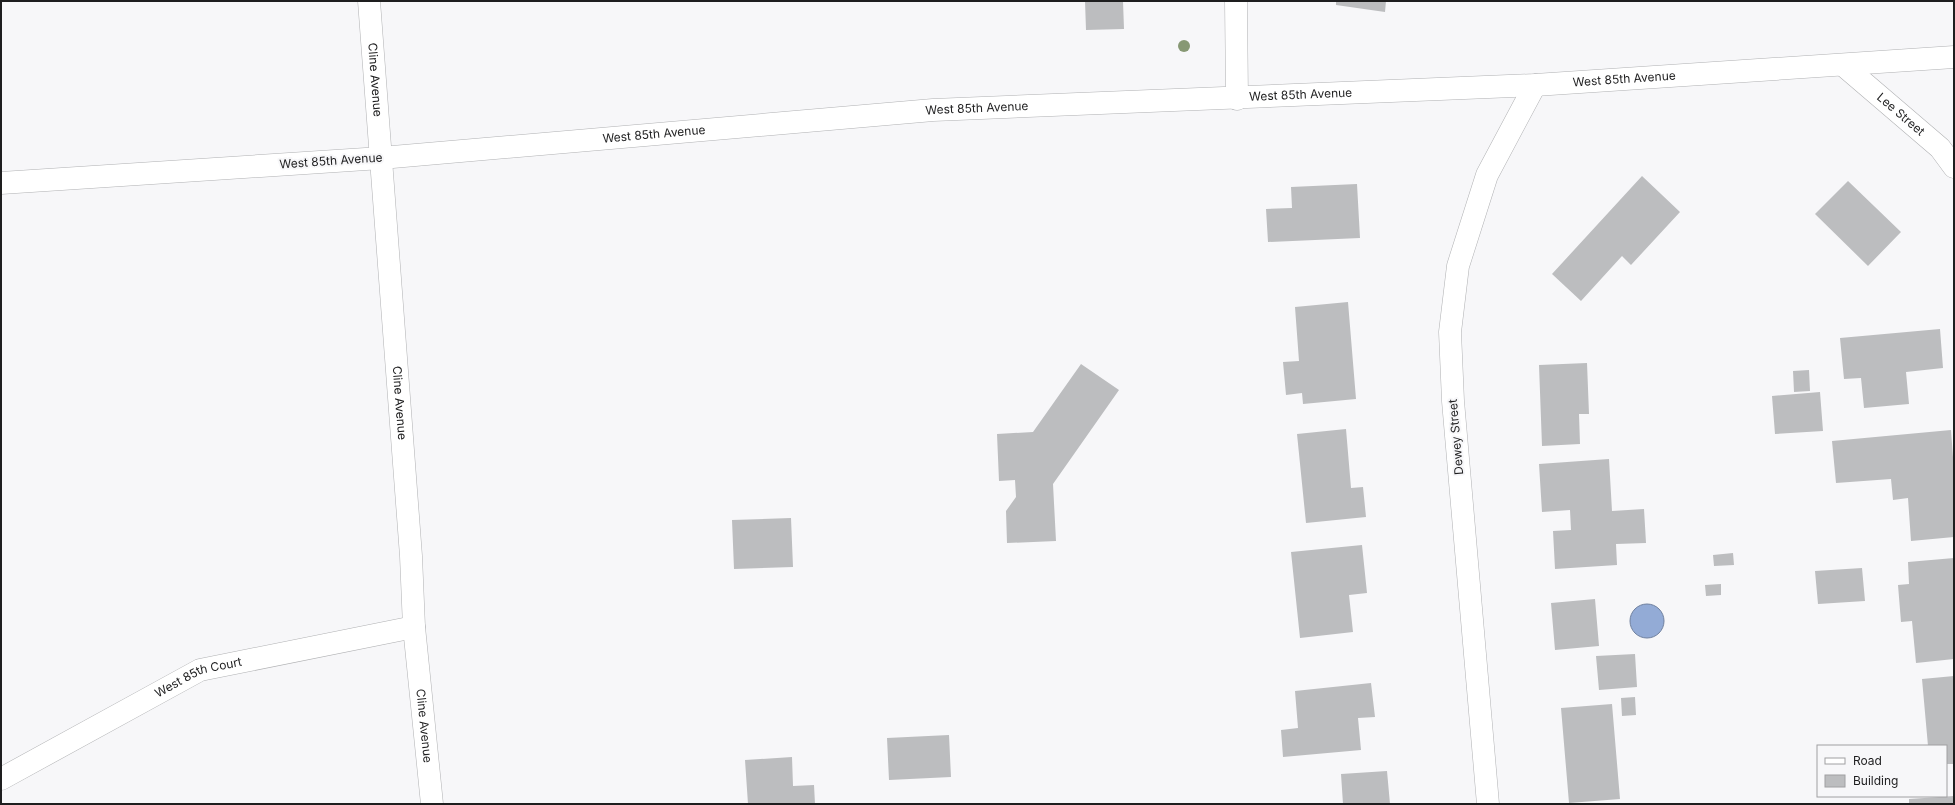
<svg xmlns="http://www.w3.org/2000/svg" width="1955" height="805" font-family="Inter,sans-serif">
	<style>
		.water { fill: #93abd6; stroke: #70819f }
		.building { fill: #bcbdbf }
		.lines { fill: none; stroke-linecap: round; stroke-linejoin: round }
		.minor-casing { stroke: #b0b1b3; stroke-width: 23 }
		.tertiary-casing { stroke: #b0b1b3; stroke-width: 23 }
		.minor { stroke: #fff; stroke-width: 22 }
		.tertiary { stroke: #fff; stroke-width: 22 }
		.tree { fill: #879874 }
		.labels { text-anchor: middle; stroke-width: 4; stroke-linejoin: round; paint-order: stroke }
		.street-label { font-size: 12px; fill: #1e1e1f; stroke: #f7f7f9 }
	</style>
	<rect width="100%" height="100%" fill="#f7f7f9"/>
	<!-- water -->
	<path class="water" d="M1630 621a17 17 0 1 1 34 0a17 17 0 1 1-34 0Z"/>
	<!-- building -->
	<path class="building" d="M 1085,1 L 1123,1 L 1124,29 L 1086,30 Z
		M 1336,1 L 1386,1 L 1385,12 L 1336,5 Z
		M 1642,176 L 1680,212 L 1631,265 L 1622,256 L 1581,301 L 1552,274 Z
		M 1848,181 L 1901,232 L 1868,266 L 1815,214 Z
		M 1357,184 L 1360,238 L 1268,242 L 1266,209 L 1292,208 L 1291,187 Z
		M 1348,302 L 1356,399 L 1303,404 L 1302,393 L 1286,395 L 1283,362 L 1299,361 L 1295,307 Z
		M 1940,329 L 1943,368 L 1906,372 L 1909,404 L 1864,408 L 1861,378 L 1844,379 L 1840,338 Z
		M 1587,363 L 1589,414 L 1579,414 L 1580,444 L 1542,446 L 1539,365 Z
		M 1081,364 L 1119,390 L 1053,484 L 1056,541 L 1007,543 L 1006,511 L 1016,497 L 1015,480 L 999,481 L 997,434 L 1033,432 Z
		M 1809,370 L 1810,391 L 1794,392 L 1793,371 Z
		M 1820,392 L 1823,431 L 1775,434 L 1772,396 Z
		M 1346,429 L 1351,488 L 1363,487 L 1366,517 L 1306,523 L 1297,434 Z
		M 1951,430 L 1954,471 L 1954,537 L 1911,541 L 1908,498 L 1893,500 L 1891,479 L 1836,483 L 1832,441 Z
		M 1609,459 L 1612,511 L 1644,509 L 1646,543 L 1616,544 L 1617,565 L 1555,569 L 1553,531 L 1571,530 L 1570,510 L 1542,512 L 1539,464 Z
		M 791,518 L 793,567 L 734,569 L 732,520 Z
		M 1362,545 L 1367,593 L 1349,595 L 1353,632 L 1300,638 L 1291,552 Z
		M 1733,553 L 1734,565 L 1714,566 L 1713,555 Z
		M 1954,558 L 1954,659 L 1916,663 L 1912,621 L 1901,622 L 1898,585 L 1909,584 L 1908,562 Z
		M 1862,568 L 1865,601 L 1818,604 L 1815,571 Z
		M 1721,584 L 1721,595 L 1706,596 L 1705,585 Z
		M 1595,599 L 1599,646 L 1555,650 L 1551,603 Z
		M 1635,654 L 1637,687 L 1599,690 L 1596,656 Z
		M 1954,676 L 1954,764 L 1946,764 L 1946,746 L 1928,746 L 1922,679 Z
		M 1371,683 L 1375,717 L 1358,718 L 1361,750 L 1283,757 L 1281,730 L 1298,728 L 1295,691 Z
		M 1635,697 L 1636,715 L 1622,716 L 1621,698 Z
		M 1612,704 L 1620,799 L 1569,803 L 1561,708 Z
		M 949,735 L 951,777 L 889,780 L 887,738 Z
		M 792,757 L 793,786 L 814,785 L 815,804 L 748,804 L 745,760 Z
		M 1387,771 L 1390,804 L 1343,804 L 1341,774 Z
		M 1954,796 L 1954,804 L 1909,804 L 1909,799 Z"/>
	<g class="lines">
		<!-- minor casing -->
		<g class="minor-casing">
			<g id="minor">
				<path d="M 1236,1 L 1237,99"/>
				<path id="s1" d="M 1843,65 L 1940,148 L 1954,167"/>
				<path id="s2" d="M 381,158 L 933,110 L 1535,85 L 1954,57"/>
				<path id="s3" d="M 1,779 L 200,670 L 414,627"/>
				<path d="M 1488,804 L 1453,401 L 1450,332 L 1458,266 L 1487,175 L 1535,85"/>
			</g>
		</g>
		<!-- tertiary casing -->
		<g class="tertiary-casing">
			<g id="tertiary">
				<path id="s4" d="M 369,1 L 411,556 L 414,627 L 432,804"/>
				<path d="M 1,183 L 381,158"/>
			</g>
		</g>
		<!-- minor -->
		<use href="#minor" class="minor"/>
		<!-- tertiary -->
		<use href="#tertiary" class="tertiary"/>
	</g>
	<!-- trees -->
	<circle class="tree" cx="1184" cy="46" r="6"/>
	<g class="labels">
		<!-- street labels -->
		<g class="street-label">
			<text dy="4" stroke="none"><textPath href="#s2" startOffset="1246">West 85th Avenue</textPath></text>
			<text dy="4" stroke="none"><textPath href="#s4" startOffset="79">Cline Avenue</textPath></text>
			<text dy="4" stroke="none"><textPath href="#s2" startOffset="922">West 85th Avenue</textPath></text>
			<text dy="4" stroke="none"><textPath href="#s2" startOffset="598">West 85th Avenue</textPath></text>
			<text dy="4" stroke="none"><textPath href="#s1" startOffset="76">Lee Street</textPath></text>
			<text dy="4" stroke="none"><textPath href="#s2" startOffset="274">West 85th Avenue</textPath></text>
			<text transform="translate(331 161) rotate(-4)" y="4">West 85th Avenue</text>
			<text dy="4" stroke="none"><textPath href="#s4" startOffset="403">Cline Avenue</textPath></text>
			<text transform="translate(1456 437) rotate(-95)" y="4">Dewey Street</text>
			<text dy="4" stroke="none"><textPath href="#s3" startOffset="223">West 85th Court</textPath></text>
			<text dy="4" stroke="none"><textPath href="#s4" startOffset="727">Cline Avenue</textPath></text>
		</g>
	</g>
	<!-- border -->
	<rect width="1955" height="805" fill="none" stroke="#1e1e1f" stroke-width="4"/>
	<!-- legend -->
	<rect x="1817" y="745" width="130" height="52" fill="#f7f7f9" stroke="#a0a0a2"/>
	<rect x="1825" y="758" width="20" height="6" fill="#ffffff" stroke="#a0a0a2"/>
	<text x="1853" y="765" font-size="12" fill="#1e1e1f">Road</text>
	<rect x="1825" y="775" width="20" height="12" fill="#bcbdbf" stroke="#a0a0a2"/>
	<text x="1853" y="785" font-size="12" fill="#1e1e1f">Building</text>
</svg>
